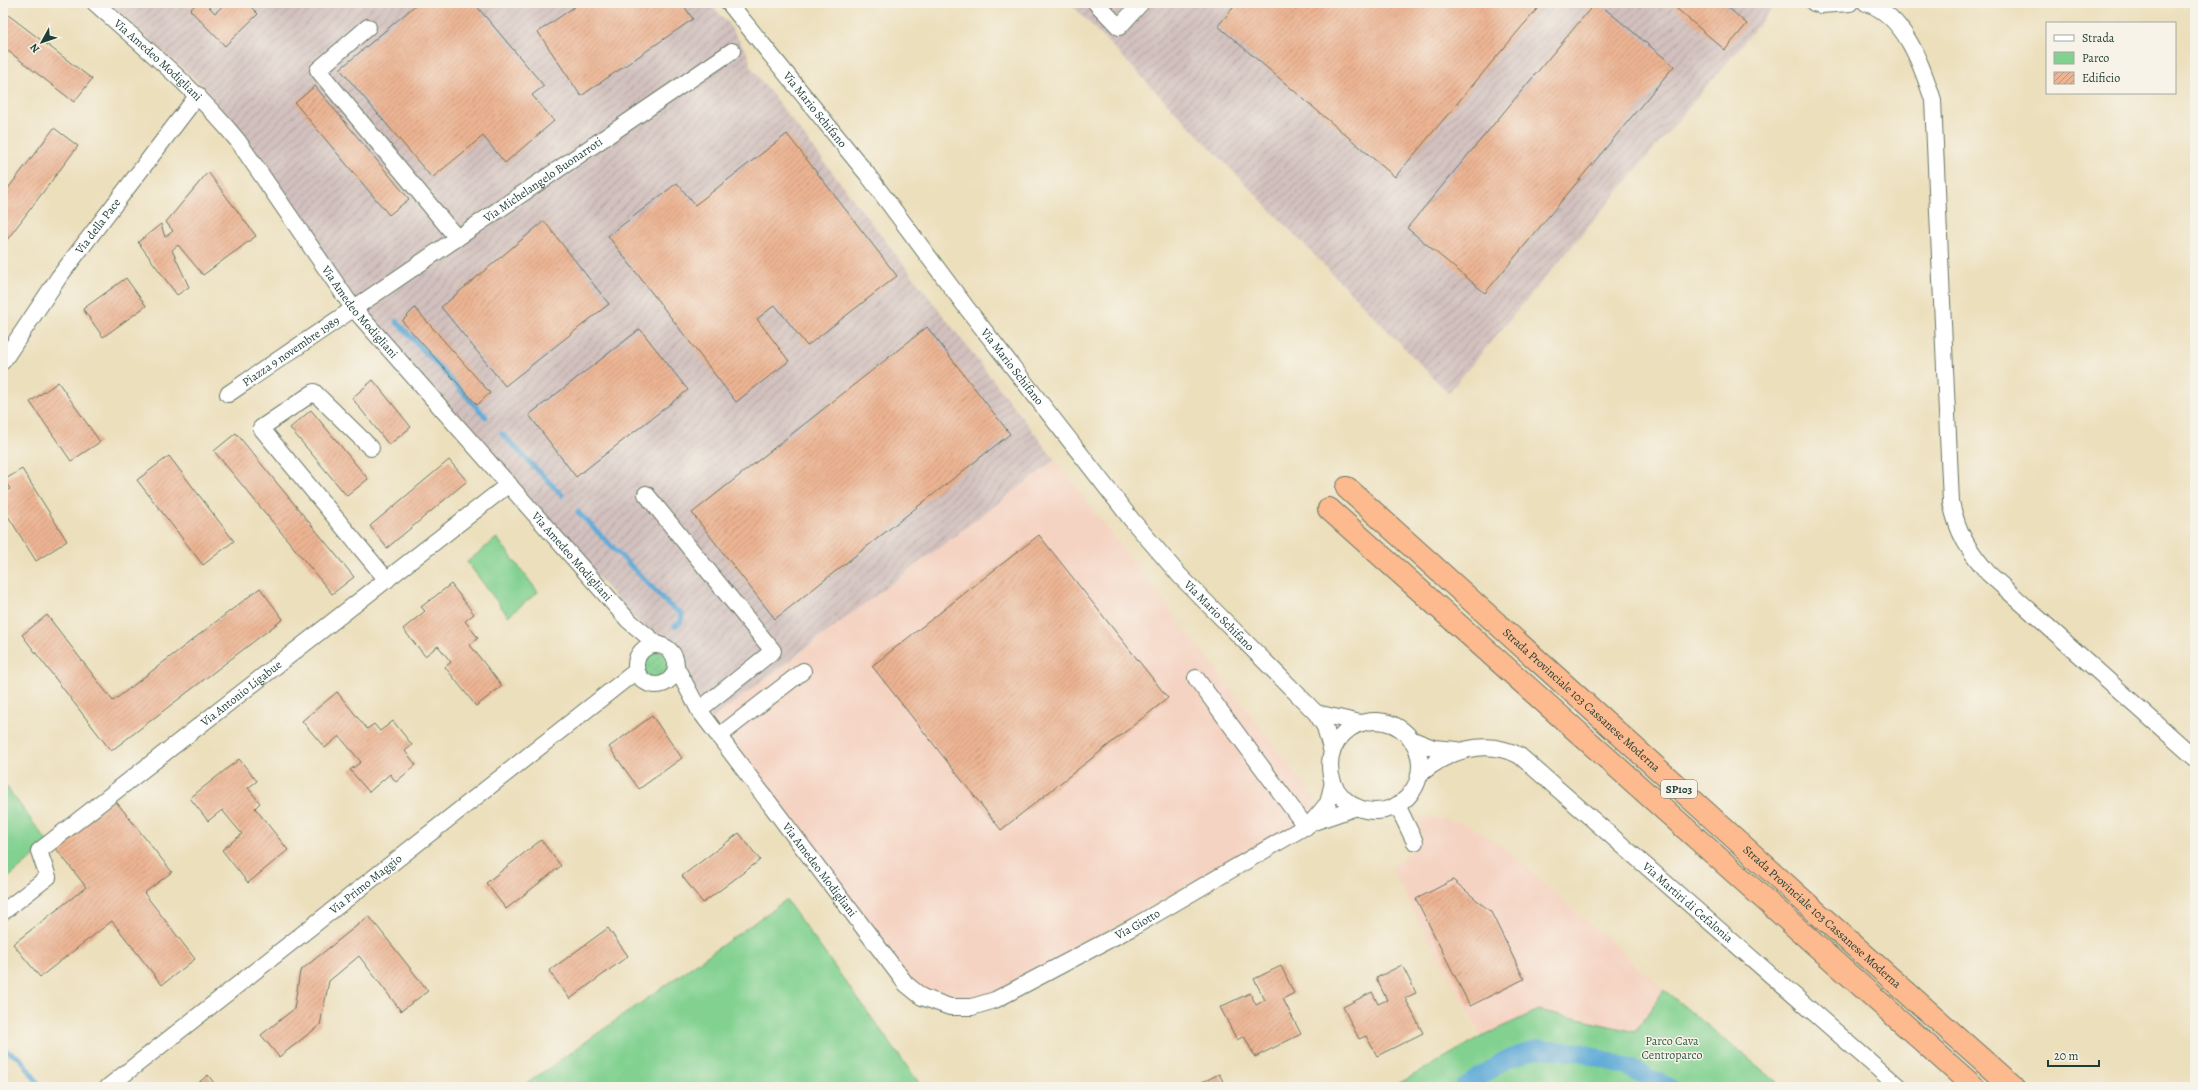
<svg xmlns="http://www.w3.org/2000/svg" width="2198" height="1090" font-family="Alegreya,serif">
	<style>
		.built { fill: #f5d3c2 }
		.industrial { fill: url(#industrial-furrows) }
		.grass { fill: url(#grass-dots); stroke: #508762 }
		.green { fill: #82d191; stroke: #508762 }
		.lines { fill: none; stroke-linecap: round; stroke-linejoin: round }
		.stream { stroke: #5eaad7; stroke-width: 5 }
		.canal { stroke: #5eaad7; stroke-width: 18 }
		.building { fill: url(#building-hatch) }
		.minor-casing { stroke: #677664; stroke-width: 18 }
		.highway-casing { stroke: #677664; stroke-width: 24 }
		.minor { stroke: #fff; stroke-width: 16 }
		.highway { stroke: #fcba8e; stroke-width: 22 }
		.labels { text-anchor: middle; stroke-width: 3; stroke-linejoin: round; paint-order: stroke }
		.shield { fill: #f7f3e8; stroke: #60746a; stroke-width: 1 }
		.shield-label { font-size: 11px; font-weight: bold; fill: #1f3d34 }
		.street-label { font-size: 12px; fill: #1f3d34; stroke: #f7f3e8 }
		.park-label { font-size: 12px; fill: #335b47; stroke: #f7f3e8 }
	</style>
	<defs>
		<pattern id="industrial-furrows" width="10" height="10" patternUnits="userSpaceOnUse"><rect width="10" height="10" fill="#d1c0bd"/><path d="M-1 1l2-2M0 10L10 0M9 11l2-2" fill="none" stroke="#a99d9a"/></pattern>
		<pattern id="grass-dots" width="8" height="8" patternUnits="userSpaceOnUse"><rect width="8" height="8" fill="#82d191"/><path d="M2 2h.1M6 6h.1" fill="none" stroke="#6aab77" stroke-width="1.8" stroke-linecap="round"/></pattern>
		<pattern id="building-hatch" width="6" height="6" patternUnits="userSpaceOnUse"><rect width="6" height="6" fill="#edb493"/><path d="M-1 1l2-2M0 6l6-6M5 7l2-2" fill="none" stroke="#bf9479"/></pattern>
	</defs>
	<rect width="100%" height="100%" fill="#f7f3e8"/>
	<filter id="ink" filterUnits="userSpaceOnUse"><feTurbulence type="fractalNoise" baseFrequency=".025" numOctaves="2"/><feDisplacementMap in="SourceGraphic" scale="8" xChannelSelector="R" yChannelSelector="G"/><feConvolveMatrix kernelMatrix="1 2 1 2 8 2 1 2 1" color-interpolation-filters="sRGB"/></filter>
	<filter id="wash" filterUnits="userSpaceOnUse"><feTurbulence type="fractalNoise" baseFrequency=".012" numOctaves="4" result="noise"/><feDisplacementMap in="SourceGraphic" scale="16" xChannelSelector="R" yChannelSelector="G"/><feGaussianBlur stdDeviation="0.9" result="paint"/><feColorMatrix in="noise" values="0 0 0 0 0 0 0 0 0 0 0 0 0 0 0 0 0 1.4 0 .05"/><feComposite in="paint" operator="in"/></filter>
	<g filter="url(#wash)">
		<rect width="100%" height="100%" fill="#ecdfbc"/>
		<!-- built -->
		<path class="built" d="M 1055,460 L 1317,801 L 1307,818 L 990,997 L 965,1002 L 944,999 L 922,990 L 905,976 L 712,719 Z
			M 1416,817 L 1443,819 L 1469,825 L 1503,847 L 1664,990 L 1636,1032 L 1540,1010 L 1482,1036 L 1391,869 L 1423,840 Z"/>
		<!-- industrial -->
		<path class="industrial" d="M 108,3 L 709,3 L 728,23 L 749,56 L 750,66 L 1055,460 L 712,719 L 680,666 L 678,654 L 671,646 L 660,640 L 633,617 L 361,309 L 244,139 L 204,87 Z
			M 1070,3 L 1777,3 L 1448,393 Z"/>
		<!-- grass -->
		<path class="grass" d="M642 665a14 14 0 1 1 28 0a14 14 0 1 1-28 0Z"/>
		<!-- green -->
		<path class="green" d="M 497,538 L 538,592 L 508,616 L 467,562 Z
			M 3,782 L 49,844 L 3,882 Z
			M 786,900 L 922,1087 L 522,1087 Z
			M 1664,990 L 1783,1087 L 1393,1087 L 1482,1036 L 1539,1010 L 1635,1032 Z"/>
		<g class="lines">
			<!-- stream -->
			<path class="stream" d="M 396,321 L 486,417
				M 502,434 L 562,495
				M 578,512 L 669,605 L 682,614 L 681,622 L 675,626
				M 3,1049 L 20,1058 L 41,1087"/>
			<!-- canal -->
			<path class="canal" d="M 1464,1087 L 1505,1060 L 1537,1049 L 1581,1052 L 1629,1068 L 1669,1087"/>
		</g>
		<g id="blocks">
			<!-- building -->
			<path class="building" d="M 197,3 L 205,3 L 215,13 L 226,3 L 247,3 L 258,14 L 225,46 L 190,10 Z
				M 418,3 L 474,3 L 544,86 L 532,95 L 554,121 L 505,163 L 483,136 L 432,178 L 340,69 Z
				M 580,3 L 682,3 L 693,19 L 581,96 L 538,32 Z
				M 1237,3 L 1542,3 L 1395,177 L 1218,26 Z
				M 1595,3 L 1598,3 L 1674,66 L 1485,293 L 1407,228 Z
				M 1670,3 L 1723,3 L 1747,24 L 1725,50 Z
				M 3,11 L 92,79 L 74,102 L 3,47 Z
				M 315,86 L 409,199 L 389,215 L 295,103 Z
				M 54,128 L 78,146 L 3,245 L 3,195 Z
				M 787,134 L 897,276 L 807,346 L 775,305 L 757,319 L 789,361 L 736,402 L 608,236 L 677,183 L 695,205 Z
				M 208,172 L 256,236 L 203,275 L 178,245 L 172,250 L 189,287 L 177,295 L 138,242 L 161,224 L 165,237 L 173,231 L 166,222 Z
				M 544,221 L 609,304 L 505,386 L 441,307 Z
				M 126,278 L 146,306 L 103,337 L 83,309 Z
				M 415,308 L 490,393 L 477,405 L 402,321 Z
				M 927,327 L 1010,434 L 775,619 L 692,513 Z
				M 640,329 L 688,390 L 576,477 L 529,415 Z
				M 373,380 L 411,427 L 389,445 L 352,398 Z
				M 58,382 L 100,442 L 71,461 L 30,402 Z
				M 311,410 L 368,479 L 347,496 L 290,428 Z
				M 236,433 L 354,577 L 332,594 L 214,451 Z
				M 169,456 L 234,541 L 203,565 L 137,480 Z
				M 449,460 L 467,481 L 387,548 L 370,526 Z
				M 22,469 L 67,541 L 36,561 L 3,508 L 3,493 L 10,489 L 4,480 Z
				M 1039,535 L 1168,698 L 1001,830 L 872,666 Z
				M 451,584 L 474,614 L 465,621 L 478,638 L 470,645 L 502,686 L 476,706 L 445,667 L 451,662 L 438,646 L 425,656 L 403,629 L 425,611 L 421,607 Z
				M 260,588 L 283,619 L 111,751 L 22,635 L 47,615 L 113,701 Z
				M 337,692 L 367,729 L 374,724 L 380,731 L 393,721 L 412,745 L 405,751 L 416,765 L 396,782 L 390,774 L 369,792 L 350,770 L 361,762 L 339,736 L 325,748 L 302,721 Z
				M 652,716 L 682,758 L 639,789 L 609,747 Z
				M 239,759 L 257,781 L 248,788 L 260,803 L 255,808 L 288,850 L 248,883 L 222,850 L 242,834 L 222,810 L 208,821 L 190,798 Z
				M 114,799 L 172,872 L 144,893 L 195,959 L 162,985 L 112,921 L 40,977 L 13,944 L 86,887 L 54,846 Z
				M 739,833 L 760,860 L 703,903 L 682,876 Z
				M 541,840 L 561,866 L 506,909 L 486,883 Z
				M 1453,880 L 1491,912 L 1524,979 L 1470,1006 L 1416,899 Z
				M 369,916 L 428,991 L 401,1011 L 359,956 L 329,981 L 320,1025 L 279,1057 L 261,1035 L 294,1009 L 300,971 Z
				M 608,928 L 628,956 L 570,999 L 549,971 Z
				M 1402,965 L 1416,993 L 1405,998 L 1423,1033 L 1377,1056 L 1366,1036 L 1359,1039 L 1343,1007 L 1372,992 L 1378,1004 L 1387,1000 L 1376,978 Z
				M 1281,966 L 1294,993 L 1283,999 L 1301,1034 L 1255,1057 L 1244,1036 L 1237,1040 L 1220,1007 L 1250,993 L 1256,1005 L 1265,1000 L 1254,979 Z
				M 1219,1074 L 1226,1087 L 1193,1087 Z
				M 208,1075 L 217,1087 L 193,1087 Z"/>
		</g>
	</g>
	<g filter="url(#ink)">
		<use href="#blocks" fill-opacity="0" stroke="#677664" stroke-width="1"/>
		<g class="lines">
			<!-- minor casing -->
			<g class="minor-casing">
				<g id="minor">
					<path id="s1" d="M 95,3 C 144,47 196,89 238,141 L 353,308 L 628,620 L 658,645"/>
					<path id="s2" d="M 729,3 L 867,174 L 966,307 L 1131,519 L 1180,576 L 1316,713 L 1325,727 L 1332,752"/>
					<path d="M 1096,3 L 1119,27 L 1141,3"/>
					<path d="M 1814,3 L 1820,5 L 1850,3"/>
					<path d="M 1866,3 C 1905,15 1922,66 1933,100 L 1951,502 C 1958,534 1967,548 1988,573 L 2195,758"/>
					<path d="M 368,27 L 318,70 L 457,238"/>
					<path id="s3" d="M 3,361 L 59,277 L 198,95"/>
					<path id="s4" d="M 228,394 L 732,51"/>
					<path d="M 371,448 L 314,392 L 261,428 L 387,580"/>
					<path d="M 646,494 L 773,651 L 699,710"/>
					<circle cx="656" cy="665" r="20"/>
					<path id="s5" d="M 676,667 L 699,710 L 906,984 L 922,997 L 950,1007 L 972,1007 L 995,1000 L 1135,926 L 1311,823 L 1357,807"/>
					<path d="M 1196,678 L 1306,827"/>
					<path d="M 1316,713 L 1361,723"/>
					<circle cx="1375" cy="766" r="45"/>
					<path d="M 719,736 L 803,671"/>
					<path d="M 1410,739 L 1433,748 L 1457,750"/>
					<path id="s6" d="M 1419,775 C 1448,750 1485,738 1520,756 L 1899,1087"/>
					<path d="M 1397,805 L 1415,842"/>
					<path d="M 1312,822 L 1328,803 L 1333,782"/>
					<path id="s7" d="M 3,912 L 48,877 L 39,851 L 509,484"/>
					<path id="s8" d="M 108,1087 L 636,671"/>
				</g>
			</g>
			<!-- highway casing -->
			<g class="highway-casing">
				<g id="highway">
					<path id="s9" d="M 1347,488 L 1805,902 L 2013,1087"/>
					<path d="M 1329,509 L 1974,1087"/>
				</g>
			</g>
			<!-- minor -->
			<use href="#minor" class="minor"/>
			<!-- highway -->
			<use href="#highway" class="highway"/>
		</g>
	</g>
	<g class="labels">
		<!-- shield labels -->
		<rect class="shield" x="1661" y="780" width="36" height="18" rx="3"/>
		<g class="shield-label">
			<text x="1679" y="793">SP103</text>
		</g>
		<!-- street labels -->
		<g class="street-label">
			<text dy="4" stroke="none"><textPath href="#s1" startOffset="85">Via Amedeo Modigliani</textPath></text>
			<text dy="4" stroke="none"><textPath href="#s2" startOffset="137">Via Mario Schifano</textPath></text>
			<text dy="4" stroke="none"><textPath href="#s4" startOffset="381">Via Michelangelo Buonarroti</textPath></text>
			<text dy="4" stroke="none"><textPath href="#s3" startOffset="165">Via della Pace</textPath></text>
			<text dy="4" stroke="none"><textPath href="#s1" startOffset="409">Via Amedeo Modigliani</textPath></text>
			<text dy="4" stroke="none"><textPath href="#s4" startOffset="76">Piazza 9 novembre 1989</textPath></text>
			<text dy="4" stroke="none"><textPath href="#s2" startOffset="461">Via Mario Schifano</textPath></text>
			<text dy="4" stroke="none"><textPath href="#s1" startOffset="733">Via Amedeo Modigliani</textPath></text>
			<text dy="4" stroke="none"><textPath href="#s2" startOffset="785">Via Mario Schifano</textPath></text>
			<text dy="4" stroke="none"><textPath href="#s7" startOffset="341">Via Antonio Ligabue</textPath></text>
			<text dy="4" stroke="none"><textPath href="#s9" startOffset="316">Strada Provinciale 103 Cassanese Moderna</textPath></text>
			<text dy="4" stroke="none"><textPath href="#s5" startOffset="249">Via Amedeo Modigliani</textPath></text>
			<text dy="4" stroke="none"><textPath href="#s8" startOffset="328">Via Primo Maggio</textPath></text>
			<text dy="4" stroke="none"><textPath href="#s6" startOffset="332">Via Martiri di Cefalonia</textPath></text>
			<text dy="4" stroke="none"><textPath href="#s9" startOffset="640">Strada Provinciale 103 Cassanese Moderna</textPath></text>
			<text dy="4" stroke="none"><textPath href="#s5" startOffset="650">Via Giotto</textPath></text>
		</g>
		<!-- park labels -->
		<g class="park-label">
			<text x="1672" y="1045">Parco Cava<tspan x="1672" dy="14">Centroparco</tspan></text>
		</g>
	</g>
	<!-- margin -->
	<rect width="2198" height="1090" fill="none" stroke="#f7f3e8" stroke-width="16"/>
	<!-- legend -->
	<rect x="2046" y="22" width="130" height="72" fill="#f7f3e8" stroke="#a1aaa0"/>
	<rect x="2054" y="35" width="20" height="6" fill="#ffffff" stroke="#a1aaa0"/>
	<text x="2082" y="42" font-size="12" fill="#1f3d34">Strada</text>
	<rect x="2054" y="52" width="20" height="12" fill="#82d191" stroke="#a1aaa0"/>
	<text x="2082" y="62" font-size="12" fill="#1f3d34">Parco</text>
	<rect x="2054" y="72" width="20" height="12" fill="url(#building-hatch)" stroke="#a1aaa0"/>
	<text x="2082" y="82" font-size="12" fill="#1f3d34">Edificio</text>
	<!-- north arrow -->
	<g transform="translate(42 42) rotate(230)" stroke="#f7f3e8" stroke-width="3" paint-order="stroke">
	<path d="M0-3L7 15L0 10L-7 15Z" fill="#1f3d34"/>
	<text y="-6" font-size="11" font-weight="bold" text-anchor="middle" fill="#1f3d34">N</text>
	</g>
	<!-- scale -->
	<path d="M2048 1060v6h51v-6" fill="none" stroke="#1f3d34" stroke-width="2"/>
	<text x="2054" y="1060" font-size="12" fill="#1f3d34" stroke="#f7f3e8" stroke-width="3" paint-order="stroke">20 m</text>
</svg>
